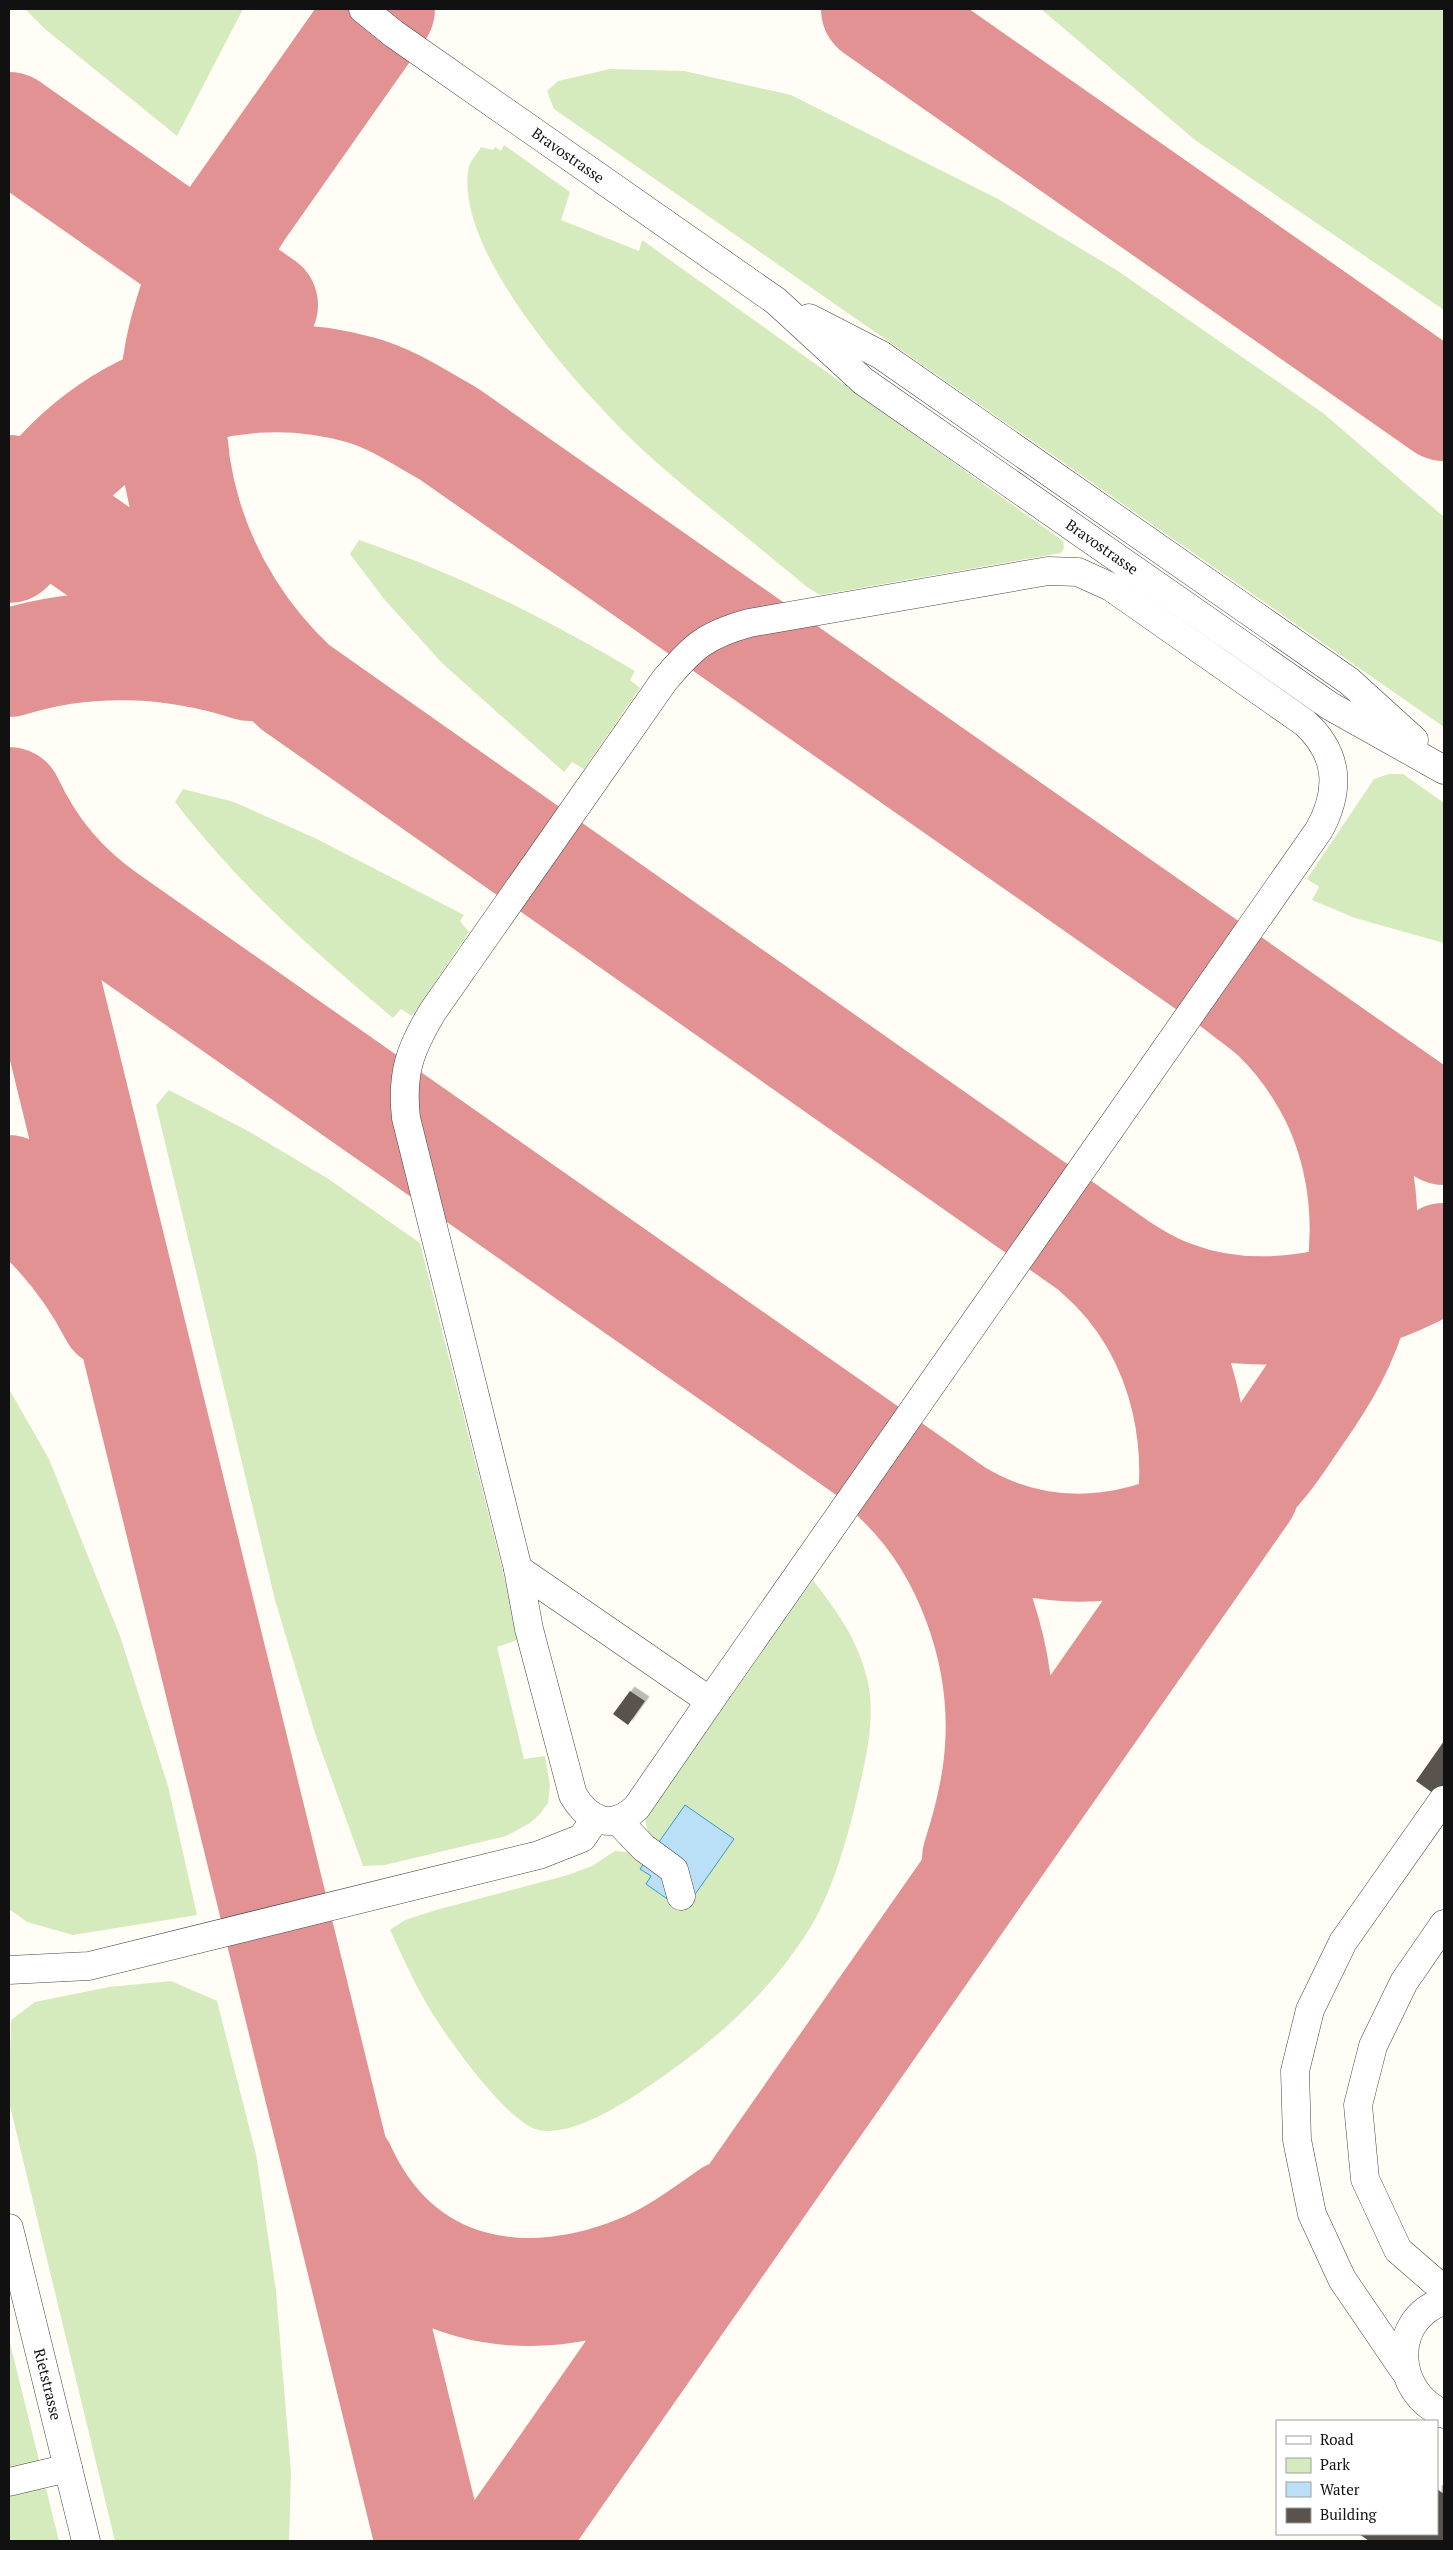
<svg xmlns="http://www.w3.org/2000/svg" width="1453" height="2550" font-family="'PT Serif',serif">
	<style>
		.green { fill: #d5ebbd }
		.water { fill: #b9e0f7; stroke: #3f96cf }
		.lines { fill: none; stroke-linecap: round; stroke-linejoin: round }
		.taxiway { stroke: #e29292; stroke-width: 108 }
		.building { fill: #5a524d; filter: url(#shadow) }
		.minor-casing { stroke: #444; stroke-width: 29 }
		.minor { stroke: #fff; stroke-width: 28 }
		.labels { text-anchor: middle; stroke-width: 5; stroke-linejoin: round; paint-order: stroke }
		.street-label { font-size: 15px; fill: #111; stroke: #fff }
	</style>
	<defs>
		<filter id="shadow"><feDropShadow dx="4.5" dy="-4.5" stdDeviation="0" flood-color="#0004"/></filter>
	</defs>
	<rect width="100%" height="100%" fill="#fffdf5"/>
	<!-- green -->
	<path class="green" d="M 25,9 L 243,9 L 177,136 L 45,29 Z
		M 1041,9 L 1444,9 L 1444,310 L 1195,140 Z
		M 610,69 L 684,71 L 791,95 L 998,199 L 1118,271 L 1323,413 L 1444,517 L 1444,727 L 554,109 L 547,91 L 558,81 Z
		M 504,145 L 570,192 L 561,220 L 639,251 L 642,240 L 1063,541 L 1064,548 L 1061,553 L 820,595 L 807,587 C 757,545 705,505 655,461 C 595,408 450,253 469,166 C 471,160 478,153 481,147 L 493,150 L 495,147 L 501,151 Z
		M 359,540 C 456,573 547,619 635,671 L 630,680 L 640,688 L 584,769 L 572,762 L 564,772 L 442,663 L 384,599 L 350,554 Z
		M 1389,774 L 1403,774 L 1444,803 L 1444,943 L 1355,918 L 1312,900 L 1319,887 L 1307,879 L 1374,779 Z
		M 183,789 L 234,802 L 317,839 L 464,915 L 460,921 L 469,932 L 412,1016 L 401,1009 L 393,1018 C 312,950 240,886 175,802 Z
		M 169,1090 L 250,1132 L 327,1178 L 420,1243 L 520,1639 L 497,1647 L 524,1759 L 545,1756 L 550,1785 L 548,1803 L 540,1814 L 530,1823 L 506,1836 L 385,1865 L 363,1866 L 315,1733 L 275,1600 L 156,1105 Z
		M 9,1389 L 49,1459 L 120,1636 L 168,1786 L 197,1915 L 73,1935 L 27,1922 L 9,1909 Z
		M 813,1580 C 837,1612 857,1638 867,1678 C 876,1714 867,1754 859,1789 C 848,1836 832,1896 805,1936 C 763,2000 707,2048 643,2090 C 618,2107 567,2139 535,2129 C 507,2119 457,2051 440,2025 C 420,1996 405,1962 390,1930 L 405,1920 L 436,1910 L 568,1875 L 592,1866 L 615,1851 L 635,1853 L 665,1882 L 658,1893 L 684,1911 L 702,1886 C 680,1869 647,1847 645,1818 Z
		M 171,1981 L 217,2001 L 256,2154 L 276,2291 L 291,2472 L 289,2541 L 115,2541 L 9,2102 L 11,2020 L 35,2002 L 109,1987 Z
		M 9,2339 L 59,2541 L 9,2541 Z"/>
	<!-- water -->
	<path class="water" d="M 685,1805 L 734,1839 L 689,1903 L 680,1908 L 646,1884 L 651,1876 L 640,1869 Z"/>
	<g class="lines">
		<!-- taxiway -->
		<path class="taxiway" d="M 875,9 L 1444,407
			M 9,126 L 264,305
			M 239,211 C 218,244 199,277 188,315 C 146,450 194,593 295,687 L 1117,1265 C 1135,1277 1153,1288 1174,1295 C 1262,1328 1366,1304 1444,1257
			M 196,272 L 381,9
			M 9,489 L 248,656
			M 9,549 C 71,414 219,350 361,390 C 393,399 420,418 449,434 L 1444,1131
			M 9,663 C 88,638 172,642 250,667
			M 9,801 C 32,850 63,887 107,918 L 956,1513 C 1050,1570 1168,1555 1248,1480 C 1268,1461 1283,1436 1299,1413 C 1324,1377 1345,1342 1356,1299 C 1371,1232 1364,1160 1335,1099 C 1320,1069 1299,1039 1275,1016 C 1263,1005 1249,996 1237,986
			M 9,830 L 429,2541
			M 9,1189 C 53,1223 88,1265 114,1315
			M 1098,1253 C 1189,1331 1215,1466 1175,1576
			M 899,1481 C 968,1547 1005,1652 999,1747 C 997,1785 988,1821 976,1858
			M 342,2169 C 400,2295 526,2318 646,2266 C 676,2253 703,2233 730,2214
			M 512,2541 L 1245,1491"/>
	</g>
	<!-- building -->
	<path class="building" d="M 630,1691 L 645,1701 L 628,1725 L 613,1714 Z
		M 1444,1741 L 1444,1801 L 1416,1781 Z
		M 1437,2489 L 1444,2494 L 1444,2541 L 1369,2541 L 1359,2534 L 1437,2534 Z"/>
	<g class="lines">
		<!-- minor casing -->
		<g class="minor-casing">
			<g id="minor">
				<path id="s1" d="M 363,9 L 394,34 L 776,301 L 863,381 L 1330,706 L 1444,770"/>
				<path d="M 809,318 L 881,355 L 1349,681 L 1414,740"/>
				<path d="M 1048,571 L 1078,572 L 1111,587 L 1305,723 C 1339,754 1341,790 1319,830 L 710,1701 L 518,1569 L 406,1118 C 401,1073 410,1049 433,1011 L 664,681 C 693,646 706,635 749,623 Z"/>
				<path d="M 518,1569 L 529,1629 L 573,1795 C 589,1822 613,1831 637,1807 L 710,1701"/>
				<path d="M 617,1820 L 644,1848 L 674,1870 L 681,1896"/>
				<path d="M 1444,1924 L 1404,1982 L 1373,2046 L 1358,2105 L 1365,2179 L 1398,2250 L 1444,2290"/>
				<path d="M 9,1970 L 89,1966 L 539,1855 L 582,1838 L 595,1819"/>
				<path id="s2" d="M 9,2228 L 86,2541"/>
				<path d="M 1444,2301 C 1389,2319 1393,2393 1444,2414"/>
				<path d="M 1404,2370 L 1342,2279 L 1312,2214 L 1297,2140 L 1295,2071 L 1310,2010 L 1343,1942 L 1443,1800"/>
				<path d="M 9,2482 L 68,2468"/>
			</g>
		</g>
		<!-- minor -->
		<use href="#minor" class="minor"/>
	</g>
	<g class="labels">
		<!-- street labels -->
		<g class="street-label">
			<text dy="5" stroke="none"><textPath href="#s1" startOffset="252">Bravostrasse</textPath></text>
			<text dy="5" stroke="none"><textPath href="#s1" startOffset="915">Bravostrasse</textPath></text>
			<text dy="5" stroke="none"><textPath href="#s2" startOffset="161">Rietstrasse</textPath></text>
		</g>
	</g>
	<!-- border -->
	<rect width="1453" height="2550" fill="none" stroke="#111111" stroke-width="20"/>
	<!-- legend -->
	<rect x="1276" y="2420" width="162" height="115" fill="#ffffff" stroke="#a0a0a0"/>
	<rect x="1286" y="2436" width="25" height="8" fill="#ffffff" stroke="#a0a0a0"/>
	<text x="1320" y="2445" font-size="15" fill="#111111">Road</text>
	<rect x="1286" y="2458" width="25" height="15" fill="#d5ebbd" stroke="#a0a0a0"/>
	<text x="1320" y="2470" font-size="15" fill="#111111">Park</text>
	<rect x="1286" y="2482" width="25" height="15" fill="#b9e0f7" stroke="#a0a0a0"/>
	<text x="1320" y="2495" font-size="15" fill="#111111">Water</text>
	<rect x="1286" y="2508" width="25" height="15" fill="#5a524d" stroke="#a0a0a0"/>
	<text x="1320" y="2520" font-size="15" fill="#111111">Building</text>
</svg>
